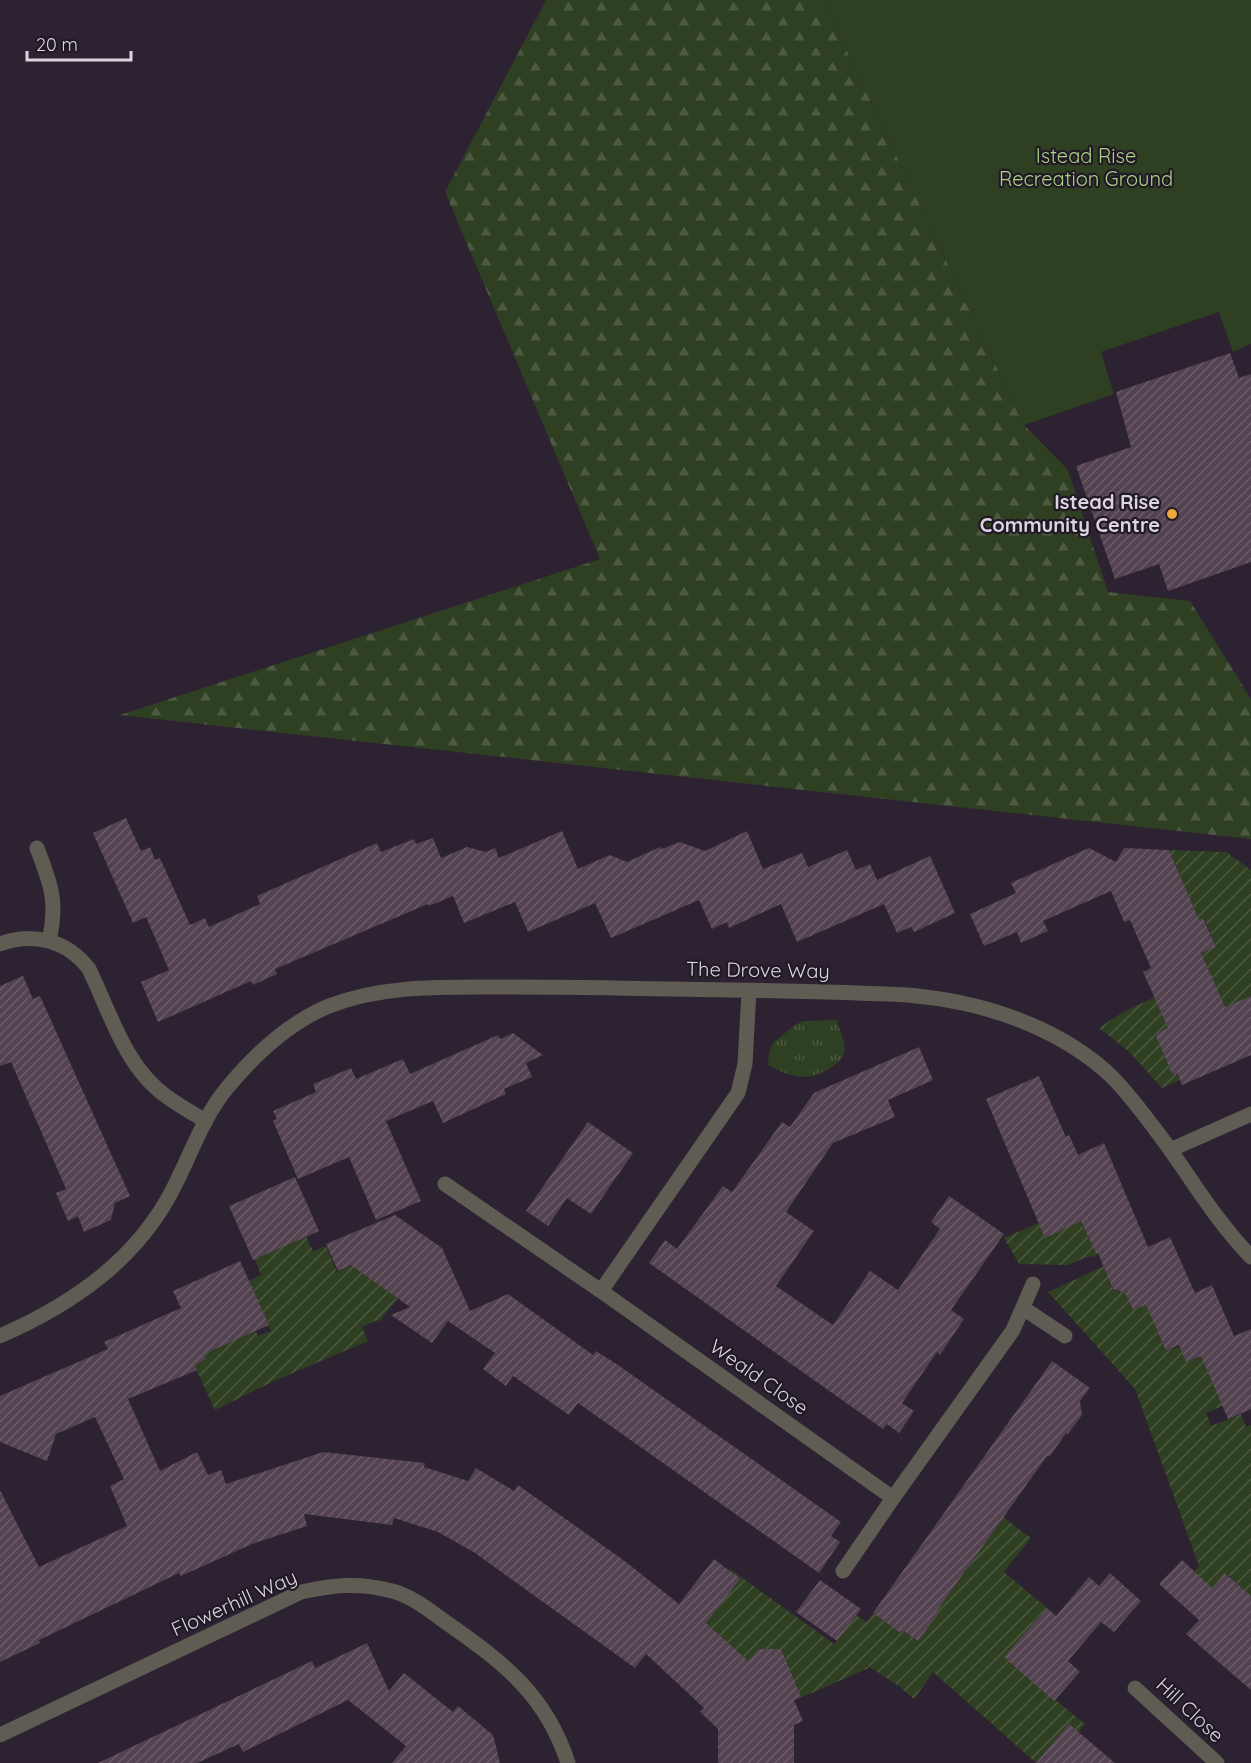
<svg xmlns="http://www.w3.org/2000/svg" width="1251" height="1763" font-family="Quicksand,sans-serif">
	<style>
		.grass { fill: url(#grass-tufts) }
		.forest { fill: url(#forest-firs) }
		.park { fill: #2f3f21 }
		.garden { fill: url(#garden-furrows) }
		.building { fill: url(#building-hatch) }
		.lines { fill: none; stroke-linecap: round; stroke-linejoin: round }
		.street { stroke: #5e5c53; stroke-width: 15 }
		.poi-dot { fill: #efa73d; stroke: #221927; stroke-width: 2 }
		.labels { text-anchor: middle; stroke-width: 4.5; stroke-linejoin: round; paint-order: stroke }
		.park-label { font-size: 20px; fill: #a9d483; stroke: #221927 }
		.poi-label { font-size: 20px; font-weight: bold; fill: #dcd5df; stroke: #221927; text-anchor: end }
		.street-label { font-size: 20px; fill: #dcd5df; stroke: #221927 }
	</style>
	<defs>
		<pattern id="grass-tufts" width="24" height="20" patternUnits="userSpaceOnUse" patternTransform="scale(1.5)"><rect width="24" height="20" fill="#2f3f21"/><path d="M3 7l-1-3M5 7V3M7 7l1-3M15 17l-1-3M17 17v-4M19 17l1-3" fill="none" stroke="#4d5a41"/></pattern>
		<pattern id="forest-firs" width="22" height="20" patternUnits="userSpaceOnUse" patternTransform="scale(1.5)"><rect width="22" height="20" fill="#2f3f21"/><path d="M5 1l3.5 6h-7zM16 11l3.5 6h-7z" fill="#4d5a41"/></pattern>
		<pattern id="garden-furrows" width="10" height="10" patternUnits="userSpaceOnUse" patternTransform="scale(1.5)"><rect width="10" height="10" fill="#2f3f21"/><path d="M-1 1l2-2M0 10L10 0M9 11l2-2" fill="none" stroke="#4d5a41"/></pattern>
		<pattern id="building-hatch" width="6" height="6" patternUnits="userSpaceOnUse" patternTransform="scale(1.5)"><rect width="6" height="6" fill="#53424f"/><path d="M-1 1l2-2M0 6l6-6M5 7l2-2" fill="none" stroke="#6b5c68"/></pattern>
	</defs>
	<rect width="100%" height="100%" fill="#2c2231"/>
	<!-- grass -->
	<path class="grass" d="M 837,1020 C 839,1030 846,1041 844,1052 C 843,1060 836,1064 829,1069 C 808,1082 789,1077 768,1065 L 769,1053 L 773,1043 L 796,1024 L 804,1021 Z"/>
	<!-- forest -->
	<path class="forest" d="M 546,0 L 823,0 L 1024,425 L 1068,470 L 1108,592 L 1190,601 L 1251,699 L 1251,839 L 120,715 L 600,559 L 445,192 Z"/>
	<!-- park -->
	<path class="park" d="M 823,0 L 1251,0 L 1251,344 L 1233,352 L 1219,312 L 1101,352 L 1114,394 L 1024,425 Z"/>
	<!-- garden -->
	<path class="garden" d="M 1169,850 L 1226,852 L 1251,870 L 1251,1000 L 1180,1027 L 1178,1024 L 1155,1034 L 1172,1074 L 1176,1073 L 1180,1080 L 1162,1088 L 1128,1051 L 1099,1028 L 1123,1012 L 1209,972 L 1201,953 L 1216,946 L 1204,918 L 1190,924 L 1180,875 Z
		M 1074,1207 L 1097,1256 L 1087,1257 L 1068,1265 L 1019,1264 L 1004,1238 Z
		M 306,1236 L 313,1251 L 326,1246 L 337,1272 L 372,1256 L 400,1295 L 379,1322 L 377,1320 L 362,1327 L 368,1341 L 272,1382 L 215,1410 L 194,1365 L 206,1359 L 201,1346 L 252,1323 L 258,1336 L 271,1331 L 249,1281 L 261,1275 L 255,1259 Z
		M 1111,1263 L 1110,1283 L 1113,1289 L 1120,1292 L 1124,1290 L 1133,1310 L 1159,1299 L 1155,1326 L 1166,1351 L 1180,1347 L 1187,1362 L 1201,1356 L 1236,1400 L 1206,1413 L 1211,1426 L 1241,1414 L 1246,1427 L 1251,1425 L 1251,1596 L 1226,1573 L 1209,1591 L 1194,1572 L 1199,1566 L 1135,1389 L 1048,1292 Z
		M 998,1513 L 1031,1538 L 1004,1572 L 1047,1608 L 1033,1623 L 1042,1631 L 1052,1697 L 1085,1724 L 1065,1748 L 1036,1763 L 933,1672 L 914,1699 L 900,1687 L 865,1664 L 869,1668 L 770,1711 L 748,1661 L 688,1620 L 730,1569 L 834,1644 L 856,1615 L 867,1622 L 873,1613 L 902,1634 L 904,1631 L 918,1641 L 937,1614 L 934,1611 L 949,1593 L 972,1562 L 971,1556 Z"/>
	<!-- building -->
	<path class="building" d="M 1230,353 L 1239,378 L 1251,374 L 1251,562 L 1168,591 L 1159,564 L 1115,579 L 1076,466 L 1131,447 L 1116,392 Z
		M 126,818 L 141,851 L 150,847 L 155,860 L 160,858 L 190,925 L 205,918 L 209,927 L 260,904 L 257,896 L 377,843 L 381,852 L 414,839 L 416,844 L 433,838 L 441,858 L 467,847 L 486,852 L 495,848 L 499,858 L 562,831 L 578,869 L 610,855 L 627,862 L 660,847 L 662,849 L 680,842 L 705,851 L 747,831 L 763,869 L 802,853 L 808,867 L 847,850 L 856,870 L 870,864 L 877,880 L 930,856 L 955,913 L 914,932 L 911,927 L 897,933 L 884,904 L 797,942 L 781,904 L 729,928 L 727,922 L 712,929 L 699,900 L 611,938 L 595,903 L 528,932 L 515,902 L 464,923 L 453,896 L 429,906 L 428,904 L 275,969 L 277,974 L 253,985 L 251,981 L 158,1022 L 141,982 L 169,970 L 146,917 L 133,923 L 93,833 Z
		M 1089,848 L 1116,862 L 1124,848 L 1169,850 L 1199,920 L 1203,918 L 1216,947 L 1201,953 L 1225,1007 L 1251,996 L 1251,1055 L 1182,1085 L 1177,1073 L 1172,1074 L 1155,1034 L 1168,1028 L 1143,972 L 1151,968 L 1130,920 L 1124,922 L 1111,891 L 1043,921 L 1048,931 L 1021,943 L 1017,932 L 984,946 L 970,914 L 1016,893 L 1011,883 Z
		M 23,976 L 33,999 L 40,996 L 130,1196 L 115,1203 L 111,1220 L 84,1232 L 78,1216 L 68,1221 L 56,1193 L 66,1189 L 11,1062 L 0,1066 L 0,986 Z
		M 513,1033 L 543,1055 L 526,1063 L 532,1077 L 504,1089 L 506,1094 L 443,1123 L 433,1101 L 386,1121 L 421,1201 L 376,1220 L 349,1157 L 298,1179 L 273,1121 L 277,1119 L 273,1111 L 316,1092 L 313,1084 L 351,1068 L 356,1079 L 403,1059 L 410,1074 L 498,1035 L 500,1039 Z
		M 919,1047 L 933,1080 L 888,1100 L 895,1117 L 833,1143 L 786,1212 L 814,1231 L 776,1286 L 833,1325 L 870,1271 L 898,1290 L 940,1229 L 931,1222 L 949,1196 L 1004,1234 L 951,1310 L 964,1319 L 940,1355 L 937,1352 L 902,1403 L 914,1411 L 899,1433 L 887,1424 L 883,1429 L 649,1263 L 665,1240 L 677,1249 L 723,1186 L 732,1192 L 782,1122 L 790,1127 L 814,1093 Z
		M 1039,1076 L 1066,1137 L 1069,1135 L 1078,1155 L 1104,1143 L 1148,1247 L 1170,1237 L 1195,1293 L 1212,1285 L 1234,1336 L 1251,1329 L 1251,1409 L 1228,1419 L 1201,1356 L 1186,1362 L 1179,1345 L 1166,1351 L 1146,1305 L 1133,1310 L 1125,1293 L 1113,1289 L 1098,1253 L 1096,1254 L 1081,1221 L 1045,1238 L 986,1099 Z
		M 588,1122 L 633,1153 L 591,1214 L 567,1198 L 548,1226 L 526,1211 Z
		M 295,1177 L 319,1231 L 253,1260 L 229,1206 Z
		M 395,1215 L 442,1248 L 470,1311 L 508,1294 L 593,1355 L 596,1351 L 618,1365 L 841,1522 L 831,1536 L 840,1542 L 819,1573 L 578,1403 L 569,1415 L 513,1376 L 506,1386 L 483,1369 L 495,1353 L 448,1321 L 432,1343 L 391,1315 L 410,1307 L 351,1265 L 338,1271 L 326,1244 Z
		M 240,1261 L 269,1325 L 204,1354 L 206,1359 L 194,1365 L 197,1370 L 128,1399 L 160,1471 L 197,1452 L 208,1475 L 221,1470 L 226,1484 L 323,1452 L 425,1463 L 424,1467 L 468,1481 L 476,1468 L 514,1491 L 518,1485 L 626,1562 L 679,1604 L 714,1559 L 740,1579 L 706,1623 L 748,1661 L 759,1649 L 781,1649 L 801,1697 L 794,1700 L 803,1721 L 794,1725 L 794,1763 L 718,1763 L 718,1729 L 700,1712 L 704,1708 L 646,1654 L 635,1668 L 475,1553 L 438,1532 L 394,1518 L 392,1525 L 304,1514 L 307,1526 L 252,1544 L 181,1576 L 179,1573 L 39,1640 L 40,1643 L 0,1662 L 0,1490 L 39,1567 L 127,1526 L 110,1486 L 124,1479 L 95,1417 L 56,1434 L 47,1461 L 0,1442 L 0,1396 L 108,1349 L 104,1342 L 181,1308 L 173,1291 Z
		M 1052,1361 L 1090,1388 L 1080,1401 L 1082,1415 L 1068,1434 L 1066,1433 L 1050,1456 L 1047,1456 L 936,1612 L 938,1614 L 918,1641 L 904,1631 L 902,1634 L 873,1613 Z
		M 1182,1560 L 1212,1588 L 1225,1573 L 1251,1596 L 1251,1690 L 1186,1634 L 1199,1620 L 1159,1584 Z
		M 1110,1573 L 1141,1601 L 1114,1632 L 1101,1622 L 1068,1661 L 1080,1672 L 1054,1701 L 1004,1657 L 1047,1608 L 1056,1616 L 1089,1577 L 1099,1586 Z
		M 820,1580 L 861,1609 L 837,1641 L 796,1612 Z
		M 367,1643 L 389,1691 L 404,1673 L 453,1712 L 458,1706 L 493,1735 L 500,1763 L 392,1763 L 406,1746 L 348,1700 L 243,1752 L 239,1744 L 197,1763 L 98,1763 L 312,1661 L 315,1668 Z
		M 1069,1724 L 1115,1763 L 1036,1763 Z"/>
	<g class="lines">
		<!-- street -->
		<path class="street" d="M 37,848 C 51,885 58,901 49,941
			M 0,944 C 33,932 67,940 89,969 C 110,1012 125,1067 166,1096 C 178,1105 192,1113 206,1121
			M 749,991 L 745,1064 L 738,1093 L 601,1291 L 893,1498
			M 1170,1150 L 1251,1114
			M 445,1184 L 601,1291
			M 1023,1308 L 1065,1336
			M 0,1336 C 73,1304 138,1259 174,1187 C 191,1154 203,1117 227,1088 C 255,1054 288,1023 329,1006 C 378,987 431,987 482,987 C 526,987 571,987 615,988 C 713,990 811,990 908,995 C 926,997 945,999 962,1003 C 1015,1014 1073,1039 1112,1077 C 1133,1098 1151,1124 1169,1148 C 1195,1185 1219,1224 1251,1257
			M 843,1571 L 893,1498 L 1013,1330 L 1033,1284
			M 1135,1688 L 1217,1763
			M 0,1735 L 301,1592 C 333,1585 359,1582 392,1591 C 412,1596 430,1611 447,1623 C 504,1663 546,1695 568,1763"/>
	</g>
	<!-- markers -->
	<circle class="poi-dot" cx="1172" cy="514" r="6"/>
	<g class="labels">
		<!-- park labels -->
		<g class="park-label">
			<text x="1086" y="163">Istead Rise<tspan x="1086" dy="23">Recreation Ground</tspan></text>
		</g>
		<!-- poi labels -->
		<g class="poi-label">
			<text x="1160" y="509">Istead Rise<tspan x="1160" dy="23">Community Centre</tspan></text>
		</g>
		<!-- street labels -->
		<g class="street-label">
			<text transform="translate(758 970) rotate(1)" y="7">The Drove Way</text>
			<text transform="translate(759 1377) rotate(35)" y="7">Weald Close</text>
			<text transform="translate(234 1603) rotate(-24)" y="7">Flowerhill Way</text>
			<text transform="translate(1190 1710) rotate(43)" y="7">Hill Close</text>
		</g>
	</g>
	<!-- scale -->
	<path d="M27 51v9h104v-9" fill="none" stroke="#dcd5df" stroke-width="3"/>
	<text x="36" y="51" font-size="18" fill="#dcd5df" stroke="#221927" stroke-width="4.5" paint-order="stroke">20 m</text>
</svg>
